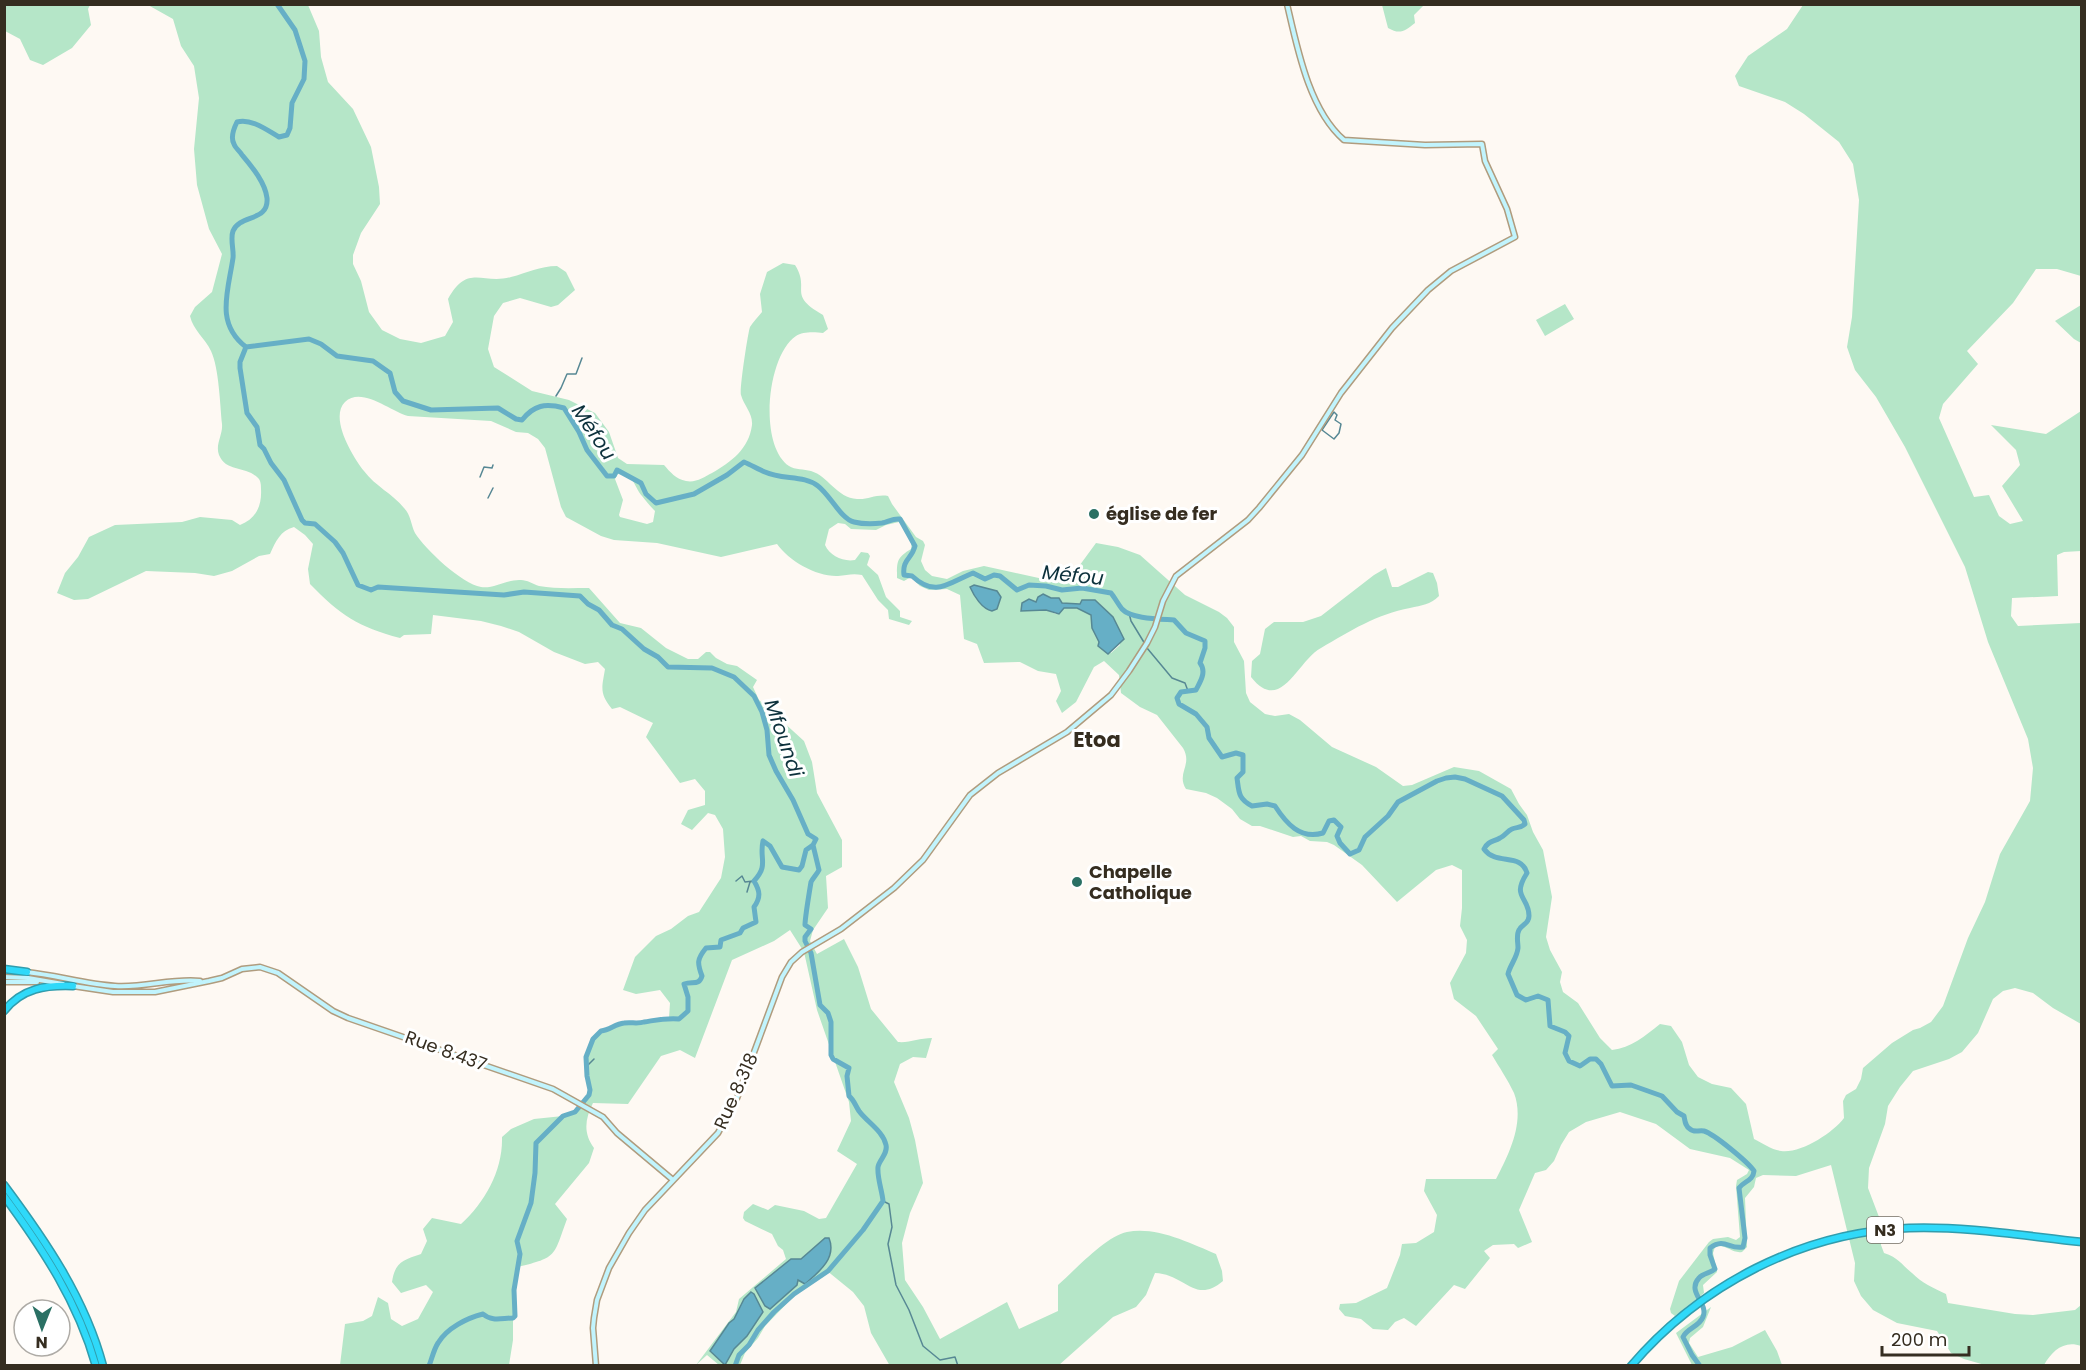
<svg xmlns="http://www.w3.org/2000/svg" width="2086" height="1370" font-family="Poppins,sans-serif">
	<style>
		.green { fill: #b5e6c8; fill-rule: evenodd }
		.water { fill: #66afc6; stroke: #578894; stroke-width: 1.5 }
		.lines { fill: none; stroke-linecap: round; stroke-linejoin: round }
		.stream { stroke: #578894; stroke-width: 1.5 }
		.river { stroke: #66afc6; stroke-width: 5 }
		.secondary-casing { stroke: #b09c7e; stroke-width: 7 }
		.highway-casing { stroke: #319dad; stroke-width: 9 }
		.secondary { stroke: #c1f4fd; stroke-width: 4 }
		.highway { stroke: #2fd9f9; stroke-width: 6 }
		.poi-dot { fill: #2a7064; stroke: #fff; stroke-width: 2 }
		.labels { text-anchor: middle; stroke-width: 6; stroke-linejoin: round; paint-order: stroke }
		.shield { fill: #fff; stroke: #726c63; stroke-width: 1.5 }
		.shield-label { font-size: 16px; font-weight: bold; fill: #352d20 }
		.poi-label { font-size: 18px; font-weight: bold; fill: #352d20; stroke: #fff; text-anchor: start }
		.street-label { font-size: 18px; fill: #352d20; stroke: #fff }
		.water-label { font-size: 20px; font-style: italic; fill: #0d313c; stroke: #fff }
		.quarter-label { font-size: 21px; font-weight: bold; fill: #352d20; stroke: #fff }
	</style>
	<rect width="100%" height="100%" fill="#fef9f3"/>
	<!-- green -->
	<path class="green" d="M 4,5 L 90,5 L 88,9 L 91,25 L 72,48 L 43,65 L 30,60 L 20,39 L 5,31 Z
		M 148,5 L 308,5 L 319,31 L 321,57 L 328,82 L 353,109 L 371,147 L 379,187 L 380,204 L 361,233 L 353,255 L 353,264 L 361,281 L 369,312 L 382,330 L 400,339 L 421,343 L 445,336 L 453,322 L 448,299 C 468,263 482,285 511,277 C 527,273 540,266 557,266 L 566,272 L 575,290 L 558,305 L 551,307 L 520,298 L 503,303 L 494,316 L 488,349 L 494,367 L 532,391 L 569,400 L 595,413 L 609,432 L 618,458 L 627,464 L 664,465 C 670,472 676,479 686,481 C 696,483 704,477 712,473 C 731,462 749,449 752,425 C 753,413 744,406 741,395 C 739,391 748,332 750,327 C 753,322 758,317 762,312 L 760,294 L 767,272 L 783,263 L 795,265 C 811,290 786,294 823,315 L 828,329 L 823,333 C 816,332 803,331 796,336 C 767,355 758,445 789,466 C 795,470 804,469 811,471 C 828,476 837,498 857,499 C 868,500 876,494 888,496 L 892,504 L 916,537 L 923,541 L 925,545 L 921,561 L 925,570 L 932,576 L 947,579 L 963,571 L 984,566 L 1066,584 L 1096,543 L 1118,547 L 1140,555 L 1185,595 L 1219,612 L 1227,618 L 1234,627 L 1234,642 L 1244,661 L 1246,693 L 1250,702 L 1265,714 L 1275,716 L 1289,714 L 1300,720 L 1332,747 L 1376,767 L 1403,786 L 1412,785 L 1454,767 L 1479,771 L 1511,789 L 1519,804 L 1527,815 L 1533,832 L 1543,850 L 1552,897 L 1546,937 L 1550,950 L 1562,972 L 1560,982 L 1563,992 L 1578,1003 L 1600,1038 L 1612,1050 C 1631,1048 1645,1036 1660,1024 L 1671,1026 L 1682,1042 L 1689,1065 L 1698,1077 L 1712,1084 L 1731,1088 L 1746,1104 L 1754,1139 C 1762,1143 1772,1150 1781,1151 C 1800,1154 1833,1133 1844,1118 L 1843,1101 L 1846,1095 L 1856,1089 L 1861,1079 L 1863,1068 L 1892,1043 L 1913,1030 L 1920,1028 L 1931,1022 L 1943,1006 L 1968,938 L 1985,902 L 2000,854 L 2030,801 L 2033,768 L 2028,739 L 1988,642 L 1965,567 L 1905,447 L 1876,397 L 1855,370 L 1847,347 L 1852,317 L 1859,200 L 1853,164 L 1839,142 L 1804,114 L 1785,102 L 1739,86 L 1735,76 L 1748,56 L 1787,29 L 1803,5 L 2081,5 L 2081,276 L 2057,269 L 2036,269 L 2013,303 L 1967,351 L 1978,364 L 1943,404 L 1939,418 L 1974,497 L 1989,495 L 1999,516 L 2010,524 L 2023,521 L 2002,486 L 2020,465 L 2016,450 L 1991,425 L 2046,434 L 2081,411 L 2081,551 L 2064,552 L 2057,555 L 2058,596 L 2012,598 L 2011,616 L 2018,626 L 2081,623 L 2081,1024 L 2053,1008 L 2033,993 L 2015,988 L 2003,991 L 1993,999 L 1978,1033 L 1962,1052 L 1949,1059 L 1913,1071 L 1900,1087 L 1888,1106 L 1885,1124 L 1869,1168 L 1868,1188 L 1879,1217 L 1881,1245 L 1884,1253 C 1899,1258 1901,1264 1912,1273 C 1922,1283 1933,1288 1946,1294 L 1948,1303 L 2015,1314 L 2033,1315 L 2075,1310 L 2081,1305 L 2081,1346 C 2064,1340 2052,1351 2044,1365 L 1985,1365 L 1964,1359 L 1951,1353 L 1937,1331 L 1897,1323 L 1873,1310 L 1861,1296 L 1854,1281 L 1855,1263 L 1831,1165 L 1796,1176 L 1763,1175 L 1756,1178 L 1754,1187 L 1745,1198 L 1747,1247 L 1742,1252 C 1732,1254 1725,1243 1715,1247 L 1713,1253 L 1717,1272 L 1703,1285 L 1704,1293 L 1675,1316 L 1671,1313 L 1670,1309 L 1679,1281 L 1709,1242 L 1713,1239 L 1728,1237 L 1736,1240 L 1740,1237 L 1736,1186 L 1737,1180 L 1747,1174 L 1749,1170 L 1730,1158 L 1690,1149 L 1656,1124 L 1620,1112 L 1586,1122 L 1569,1132 L 1561,1145 L 1554,1161 L 1546,1170 L 1535,1173 L 1519,1210 L 1532,1242 L 1518,1248 L 1514,1244 L 1493,1245 L 1484,1251 L 1490,1258 L 1465,1289 L 1454,1285 L 1416,1326 L 1404,1318 L 1395,1322 L 1388,1330 L 1373,1329 L 1361,1319 L 1345,1316 L 1339,1309 L 1340,1304 L 1356,1303 L 1387,1288 L 1400,1255 L 1402,1244 L 1416,1243 L 1434,1232 L 1437,1215 L 1424,1191 L 1426,1179 L 1496,1179 C 1509,1154 1525,1122 1514,1093 C 1508,1080 1499,1067 1492,1055 L 1498,1049 L 1476,1016 L 1454,999 L 1450,983 L 1466,953 L 1467,940 L 1460,926 L 1462,908 L 1462,870 L 1452,865 L 1436,870 L 1397,902 L 1362,865 L 1334,845 L 1327,842 L 1310,841 L 1301,836 L 1293,837 L 1260,826 L 1252,826 L 1240,819 L 1232,809 L 1217,798 L 1206,793 L 1186,789 C 1176,773 1193,765 1183,748 L 1157,715 L 1140,707 L 1121,693 L 1119,675 L 1104,661 L 1094,667 L 1076,702 L 1062,713 L 1056,701 L 1061,691 L 1056,674 L 1038,671 L 1020,662 L 984,663 L 977,644 L 964,639 L 960,595 L 947,589 L 929,590 L 920,586 L 911,577 L 904,581 L 897,578 C 897,562 896,558 911,549 C 913,540 905,529 899,522 L 886,525 L 876,530 L 851,529 L 845,524 L 838,523 L 829,529 L 825,545 C 830,556 843,562 855,560 L 861,552 L 868,553 L 870,556 L 867,565 L 878,575 L 886,597 L 900,611 L 900,617 L 912,621 L 909,625 L 889,619 L 888,610 L 878,600 L 862,575 C 853,573 847,575 838,576 C 817,577 789,561 777,544 L 721,557 L 657,543 L 614,540 L 601,536 L 566,517 L 561,507 L 545,448 L 538,439 L 528,433 L 516,432 L 491,421 L 408,416 C 391,412 362,386 345,402 C 329,418 353,457 364,471 C 375,486 393,494 404,508 C 411,515 411,525 415,533 C 425,549 462,584 481,587 C 494,589 508,579 521,580 C 527,580 533,584 539,586 C 555,589 572,588 589,588 L 620,623 L 641,628 L 666,648 L 688,659 L 698,659 L 706,652 L 710,652 L 716,658 L 727,664 L 737,666 L 757,680 L 753,687 L 759,700 L 804,741 L 812,762 L 817,793 L 842,840 L 842,867 L 826,876 L 828,908 L 813,930 L 810,941 L 817,954 L 844,939 L 858,967 L 871,1009 L 898,1042 C 910,1043 919,1038 932,1038 L 926,1058 L 913,1057 L 900,1064 L 894,1082 L 909,1118 L 915,1140 L 923,1183 L 910,1213 L 902,1243 L 905,1280 L 923,1307 L 940,1339 L 1007,1302 L 1019,1329 L 1058,1311 L 1058,1285 C 1075,1270 1106,1236 1127,1232 C 1156,1226 1190,1243 1216,1254 L 1222,1271 L 1223,1281 C 1195,1305 1185,1274 1155,1273 L 1146,1295 L 1136,1307 L 1113,1317 L 1059,1365 L 890,1366 L 871,1333 L 864,1306 L 853,1292 L 826,1270 L 800,1290 L 765,1326 L 758,1338 L 745,1353 L 740,1365 L 719,1365 L 707,1355 L 696,1365 L 736,1312 L 739,1299 L 786,1259 L 783,1250 L 778,1246 L 772,1234 L 745,1221 L 743,1218 L 744,1212 L 753,1204 L 768,1210 L 775,1205 L 804,1211 L 819,1219 L 826,1218 L 857,1164 L 837,1151 L 851,1121 L 849,1102 L 817,1010 L 804,952 L 790,930 L 774,941 L 732,960 L 695,1058 L 680,1050 L 661,1056 L 628,1104 L 593,1103 C 585,1119 583,1133 594,1148 L 589,1163 L 555,1204 L 567,1219 C 553,1257 558,1257 518,1267 L 514,1290 L 516,1311 L 513,1318 L 513,1340 L 509,1365 L 340,1365 L 345,1324 L 363,1321 L 372,1316 L 378,1297 L 388,1303 L 391,1319 L 402,1326 L 418,1319 L 433,1292 L 426,1285 L 401,1293 L 392,1282 C 395,1262 403,1260 421,1254 L 427,1241 L 423,1229 L 432,1218 L 461,1224 C 485,1202 503,1170 502,1137 L 511,1129 L 534,1119 L 563,1116 L 575,1112 L 590,1090 C 583,1066 585,1050 601,1031 C 610,1030 615,1024 624,1023 C 631,1022 638,1024 645,1022 C 653,1021 660,1018 669,1018 L 670,1003 L 660,990 L 636,994 L 623,990 L 635,957 L 656,936 L 671,929 L 688,916 L 699,912 L 721,878 L 725,857 L 723,829 L 715,815 L 708,813 L 692,830 L 681,824 L 688,810 L 705,805 L 705,791 L 695,779 L 680,783 L 646,737 L 653,723 L 620,707 L 612,709 C 599,693 602,688 605,669 L 598,662 L 585,664 L 554,652 L 519,632 L 501,626 L 481,621 L 433,615 L 431,634 L 404,635 L 400,638 C 358,627 340,615 310,584 L 308,569 L 313,544 L 305,535 L 294,527 C 280,531 276,541 270,554 L 259,556 L 232,571 L 214,576 L 195,573 L 146,571 L 88,599 L 74,600 L 57,593 L 65,573 L 78,557 L 89,537 L 115,525 L 182,522 L 200,517 L 232,520 L 240,525 C 256,519 262,506 261,489 C 261,485 261,480 257,477 C 245,466 226,472 219,455 C 215,444 223,435 222,424 C 220,404 219,368 211,351 C 205,338 193,330 190,316 L 195,307 L 212,292 L 222,254 L 209,229 L 197,185 L 194,149 L 199,98 L 194,66 L 181,46 L 173,19 ZM 618,474 C 635,475 633,485 642,496 C 646,501 650,506 655,511 L 653,522 L 647,524 L 620,517 L 619,515 L 623,500 L 615,479 ZM 1051,598 L 1059,598 L 1062,603 L 1065,604 L 1099,603 L 1113,617 L 1120,645 L 1111,653 C 1093,636 1097,637 1091,615 L 1077,608 L 1064,608 L 1056,614 L 1046,610 L 1031,609 L 1037,602 ZM 825,1238 L 829,1238 C 837,1257 818,1273 805,1284 L 798,1280 L 797,1285 L 769,1309 L 795,1260 L 801,1259 ZM 741,1304 L 763,1312 L 747,1336 L 734,1349 L 725,1364 L 729,1323 L 734,1319 Z
		M 1382,5 L 1382,4 L 1424,5 L 1414,15 L 1415,23 C 1405,31 1400,35 1388,28 Z
		M 1565,304 L 1574,319 L 1545,336 L 1536,320 Z
		M 2081,305 L 2081,343 L 2074,339 L 2055,321 Z
		M 1386,568 L 1392,587 L 1398,587 L 1428,572 L 1433,573 L 1437,583 L 1439,596 C 1430,605 1422,605 1410,608 C 1377,614 1350,631 1321,648 C 1297,661 1281,715 1251,677 L 1252,661 L 1260,654 L 1265,629 L 1274,622 L 1303,622 L 1321,616 L 1374,575 Z
		M 1711,1307 L 1703,1327 L 1690,1338 L 1689,1343 L 1698,1357 L 1732,1347 L 1765,1330 L 1777,1351 L 1782,1365 L 1692,1365 L 1676,1333 Z"/>
	<!-- water -->
	<path class="water" d="M 974,585 L 997,591 L 1001,597 L 997,609 L 992,611 C 982,609 974,596 970,587 Z
		M 1043,594 L 1051,598 L 1059,598 L 1062,603 L 1080,604 L 1082,600 L 1095,600 L 1113,617 L 1124,639 L 1108,654 L 1098,646 L 1099,642 L 1092,628 L 1091,615 L 1077,608 L 1064,608 L 1059,614 L 1046,610 L 1021,611 L 1022,603 L 1029,599 L 1036,602 L 1038,597 Z
		M 825,1238 L 829,1238 C 837,1258 819,1272 805,1284 L 798,1280 L 797,1285 L 770,1309 L 765,1306 L 755,1288 L 791,1259 L 801,1259 Z
		M 751,1292 L 754,1294 L 763,1312 L 747,1336 L 734,1349 L 725,1365 L 710,1351 L 729,1323 L 734,1319 L 744,1299 Z"/>
	<g class="lines">
		<!-- stream -->
		<path class="stream" d="M 556,396 L 561,388 L 567,374 L 576,374 L 582,358
			M 1334,412 L 1337,415 L 1335,420 L 1341,424 L 1339,433 L 1334,439 L 1322,430 Z
			M 480,477 L 484,467 L 492,468 L 493,465
			M 488,498 L 493,488
			M 1129,613 L 1131,621 L 1145,644
			M 1147,648 L 1172,678 L 1185,683 L 1188,691
			M 736,881 L 742,876 L 745,882 L 753,881 L 750,882 L 747,892
			M 587,1066 L 594,1059
			M 883,1201 L 889,1204 L 892,1227 L 888,1244 L 896,1285 L 909,1310 L 923,1346 L 940,1360 L 955,1357 L 958,1366"/>
		<!-- river -->
		<path class="river" d="M 277,4 L 295,30 L 305,61 L 304,79 L 292,103 L 290,128 L 287,135 L 279,137 C 267,130 251,118 237,122 C 234,128 230,137 234,144 C 235,148 240,151 242,155 C 252,167 265,182 267,198 C 269,222 240,214 233,231 C 230,239 234,250 233,258 C 228,292 215,323 246,347 L 309,339 L 321,344 L 337,356 L 373,361 L 390,373 L 395,392 L 403,401 L 431,410 L 498,408 L 516,419 L 522,420 C 534,405 545,403 564,408 L 579,432 L 587,450 L 607,476 L 614,476 L 617,470 L 641,483 L 646,494 L 656,503 L 694,494 L 727,475 L 744,462 C 751,465 758,469 765,472 C 782,480 804,475 818,486 C 830,495 841,519 854,522 C 862,524 874,524 882,523 C 888,522 893,518 900,519 L 915,546 C 912,559 902,559 904,575 L 912,576 C 936,598 948,583 973,573 L 985,579 L 994,575 L 1000,576 L 1017,590 L 1029,585 L 1046,586 L 1062,590 L 1082,588 L 1111,593 C 1115,598 1118,604 1122,609 C 1131,619 1161,619 1174,620 L 1186,633 L 1205,641 L 1205,648 L 1200,663 C 1207,672 1200,682 1196,690 L 1181,692 L 1177,698 L 1179,704 L 1196,714 L 1207,727 L 1209,738 L 1222,757 L 1236,753 L 1243,755 L 1243,772 L 1237,778 C 1239,792 1238,799 1252,806 L 1267,804 L 1275,806 C 1286,823 1300,840 1323,833 L 1329,821 L 1334,820 L 1341,827 L 1337,836 L 1340,843 L 1350,854 L 1359,850 L 1365,837 L 1388,816 L 1398,802 L 1437,781 L 1446,778 L 1455,777 L 1465,779 L 1502,796 L 1524,820 L 1525,824 C 1521,828 1517,827 1512,829 C 1507,831 1505,836 1500,838 C 1493,842 1488,841 1484,849 C 1496,866 1521,852 1527,873 C 1511,898 1529,896 1529,916 C 1529,924 1522,924 1519,930 C 1516,935 1518,942 1518,948 C 1517,958 1510,965 1508,974 L 1517,995 L 1526,1000 L 1538,996 L 1548,1000 L 1550,1026 L 1565,1032 L 1569,1036 L 1565,1053 L 1569,1061 L 1580,1066 L 1590,1059 L 1596,1059 L 1601,1064 L 1612,1086 L 1631,1085 L 1662,1096 L 1677,1112 L 1684,1116 C 1685,1121 1685,1126 1690,1129 C 1694,1133 1698,1130 1704,1131 C 1714,1134 1748,1162 1754,1171 C 1753,1181 1744,1181 1739,1188 L 1745,1238 L 1743,1247 C 1729,1250 1725,1237 1710,1248 L 1710,1255 L 1715,1269 C 1711,1273 1703,1273 1699,1278 C 1686,1292 1709,1303 1703,1317 C 1699,1327 1687,1328 1683,1337 L 1692,1355 L 1700,1366
			M 246,347 L 240,362 L 240,368 L 247,413 L 257,427 L 260,445 L 264,449 L 271,463 L 284,480 L 302,520 L 305,523 L 315,524 L 335,542 L 343,553 L 358,585 L 371,590 L 378,587 L 504,595 L 524,592 L 580,596 L 588,604 L 599,610 L 612,625 L 622,629 L 644,649 L 658,657 L 668,667 L 712,668 L 734,677 L 754,696 L 762,712 L 767,730 L 769,755 L 776,771 L 793,800 L 808,834 L 816,839 L 813,845 L 806,850 L 802,866 L 799,870 L 782,867 L 770,846 L 763,841 C 759,859 769,865 754,881 C 760,891 761,897 754,907 L 756,922 L 743,928 L 740,933 L 721,940 L 720,947 L 706,948 C 697,959 697,963 702,976 C 699,986 693,981 684,984 L 688,997 L 688,1011 L 679,1019 C 664,1018 657,1020 644,1022 C 638,1024 631,1022 624,1023 C 615,1024 610,1030 601,1031 L 593,1039 L 586,1057 L 587,1076 L 590,1090 L 589,1095 L 575,1112 L 563,1116 L 536,1143 L 535,1173 L 531,1203 L 517,1241 L 520,1254 L 514,1290 L 515,1316 L 513,1318 C 502,1318 492,1322 483,1314 C 467,1318 447,1328 438,1343 C 434,1349 432,1358 429,1366
			M 735,1366 L 739,1355 L 749,1345 L 758,1330 L 774,1312 L 794,1294 L 828,1271 L 863,1230 L 883,1201 C 882,1190 877,1178 878,1167 C 879,1160 888,1154 886,1145 C 883,1131 867,1122 859,1111 C 855,1105 854,1100 849,1096 L 847,1076 L 849,1068 L 833,1059 L 831,1055 L 831,1022 L 828,1013 L 820,1005 L 811,953 L 805,941 L 805,937 L 811,929 L 805,925 C 805,920 810,888 811,882 C 813,878 817,874 819,870 L 813,845"/>
		<!-- secondary casing -->
		<g class="secondary-casing">
			<path id="secondary" d="M 26,972 C 56,975 85,984 115,986 C 144,988 172,978 200,981
				M 4,977 L 28,978 L 63,984
				M 4,982 L 37,982
				M 73,986 L 113,992 L 155,992 L 209,981 L 222,978 L 242,969 L 260,967 L 278,973 L 333,1011 L 348,1018 L 553,1089 L 603,1117 L 617,1133 L 673,1180
				M 596,1366 L 593,1328 L 594,1318 L 597,1300 L 609,1268 L 629,1233 L 645,1210 L 718,1133 L 737,1098 L 782,977 L 791,962 L 802,952 L 841,929 L 894,888 L 923,860 L 970,795 L 998,773 L 1067,732 L 1111,695 L 1129,671 L 1147,643 L 1155,627 L 1163,601 L 1176,576 L 1248,520 L 1259,508 L 1302,455 L 1341,393 L 1392,328 L 1428,290 L 1451,271 L 1515,237 L 1507,209 L 1485,161 L 1482,144 L 1425,145 L 1344,140 C 1309,110 1297,47 1287,4"/>
		</g>
		<!-- highway casing -->
		<g class="highway-casing">
			<path id="highway" d="M 4,969 L 27,972
				M 4,1011 C 22,988 46,985 73,986
				M 4,1185 C 45,1240 85,1298 103,1366
				M 4,1196 C 43,1249 78,1302 96,1366
				M 1631,1366 C 1700,1285 1802,1232 1909,1228 C 1966,1226 2025,1236 2082,1242"/>
		</g>
		<!-- secondary -->
		<use href="#secondary" class="secondary"/>
		<!-- highway -->
		<use href="#highway" class="highway"/>
	</g>
	<!-- markers -->
	<g class="poi-dot">
		<circle cx="1094" cy="514" r="6"/>
		<circle cx="1077" cy="882" r="6"/>
	</g>
	<g class="labels">
		<!-- shield labels -->
		<rect class="shield" x="1867" y="1217" width="36" height="26" rx="4.5"/>
		<g class="shield-label">
			<text x="1885" y="1236">N3</text>
		</g>
		<!-- poi labels -->
		<g class="poi-label">
			<text x="1106" y="520">église de fer</text>
			<text x="1089" y="878">Chapelle<tspan x="1089" dy="21">Catholique</tspan></text>
		</g>
		<!-- street labels -->
		<g class="street-label">
			<text transform="translate(446 1051) rotate(20)" y="6">Rue 8.437</text>
			<text transform="translate(736 1091) rotate(-66)" y="6">Rue 8.318</text>
		</g>
		<!-- water labels -->
		<g class="water-label">
			<text transform="translate(594 432) rotate(56)" y="7">Méfou</text>
			<text transform="translate(1073 575) rotate(6)" y="7">Méfou</text>
			<text transform="translate(784 738) rotate(71)" y="7">Mfoundi</text>
		</g>
		<!-- quarter labels -->
		<g class="quarter-label">
			<text x="1097" y="747">Etoa</text>
		</g>
	</g>
	<!-- border -->
	<rect width="2086" height="1370" fill="none" stroke="#352d20" stroke-width="12"/>
	<!-- north arrow -->
	<g transform="translate(42 1328) rotate(181)"><circle r="28" fill="#ffffff" stroke="#aeaba6" stroke-width="1.5"/>
	<path d="M0-4.5L10 22L0 15L-10 22Z" fill="#2a7064"/>
	<text y="-9" font-size="16" font-weight="bold" text-anchor="middle" fill="#352d20">N</text>
	</g>
	<!-- scale -->
	<path d="M1882 1346v9h87v-9" fill="none" stroke="#352d20" stroke-width="3"/>
	<text x="1891" y="1346" font-size="18" fill="#352d20" stroke="#ffffff" stroke-width="4.5" paint-order="stroke">200 m</text>
</svg>
